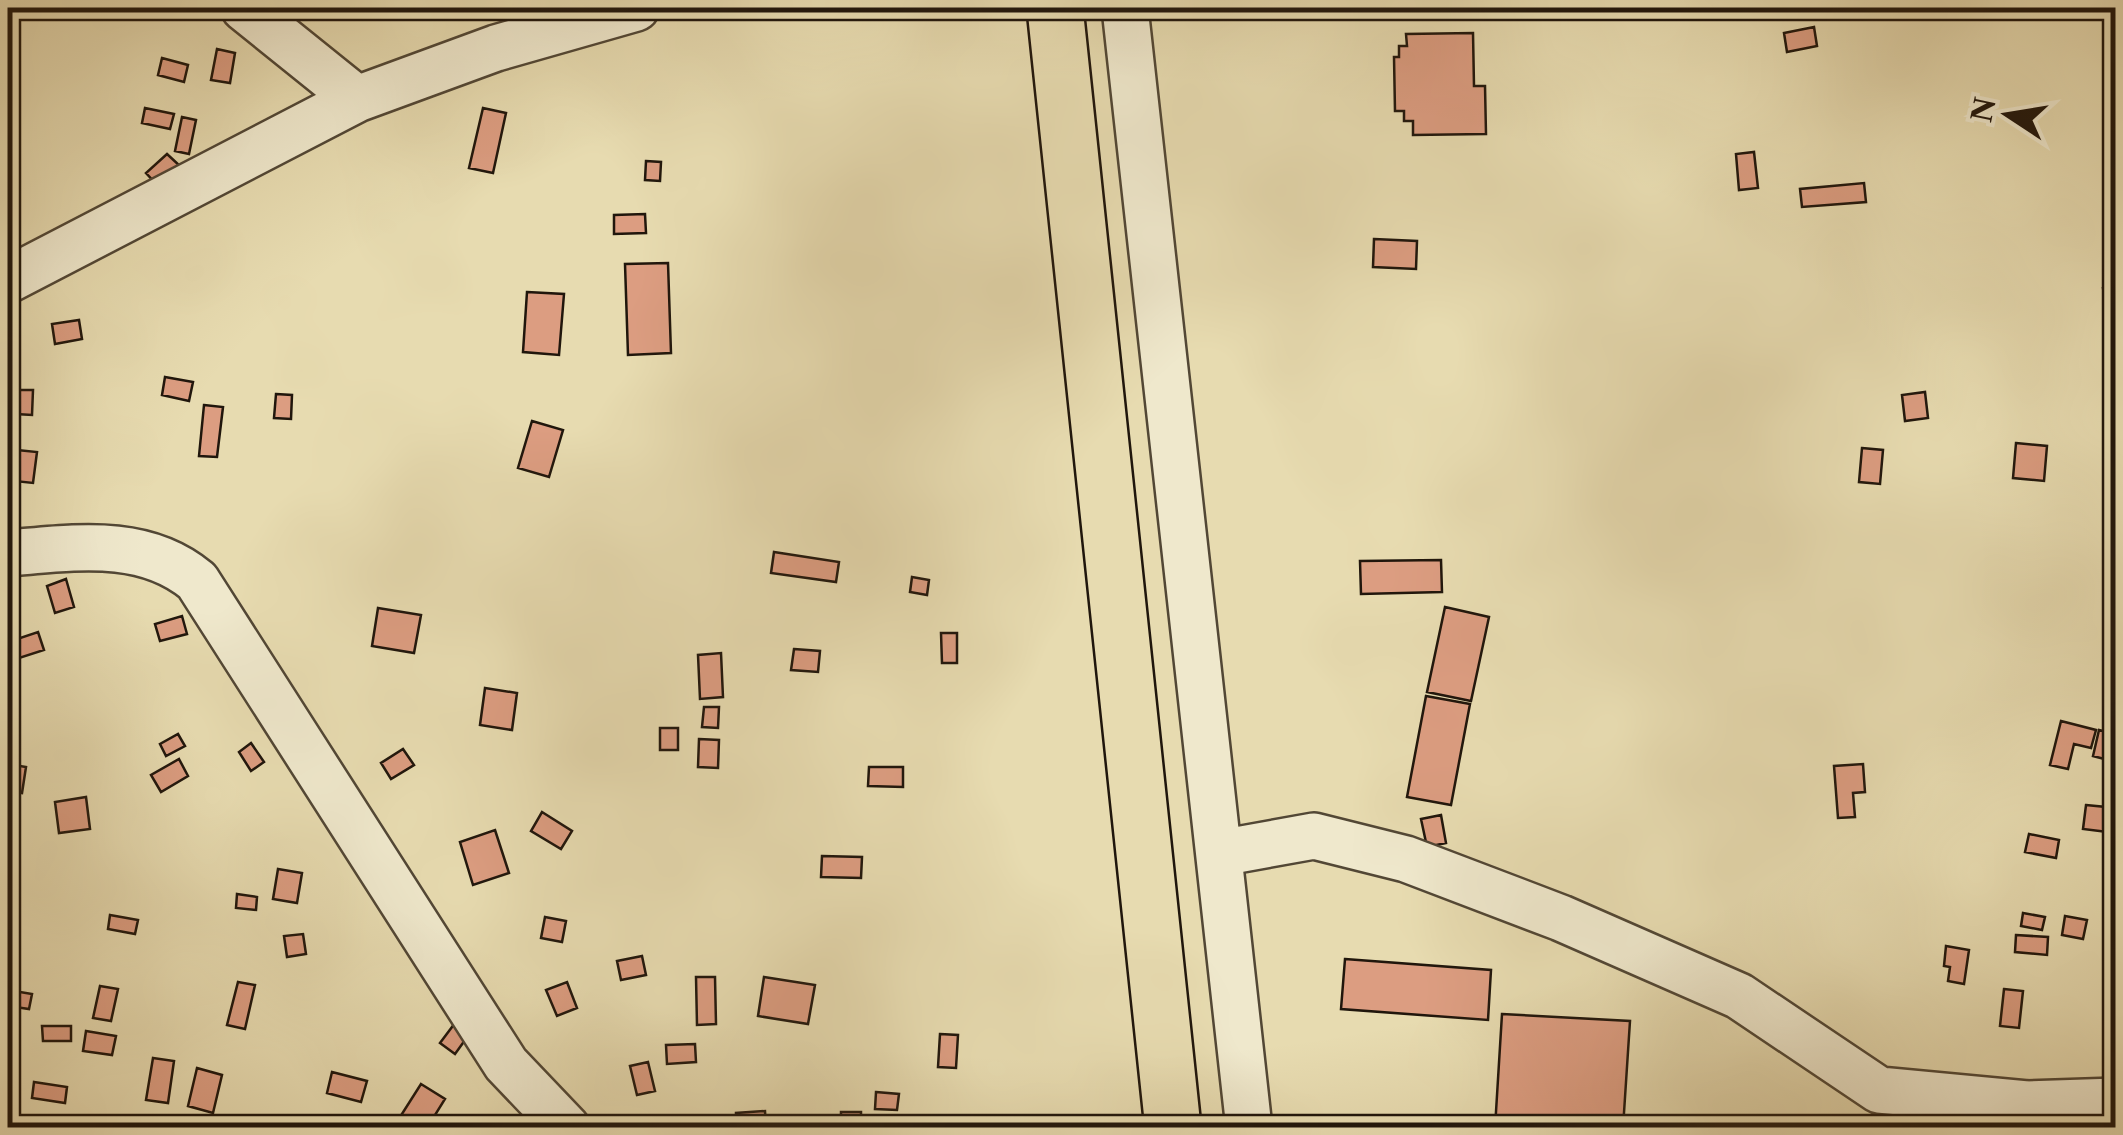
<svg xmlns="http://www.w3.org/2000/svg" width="2123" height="1135" font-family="'Libre Caslon Text',serif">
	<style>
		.building { fill: #dc9d81; stroke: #20160c; stroke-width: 2.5 }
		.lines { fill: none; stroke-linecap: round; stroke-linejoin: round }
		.minor-casing { stroke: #524735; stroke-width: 50 }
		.highway-casing { stroke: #20160c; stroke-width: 60 }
		.minor { stroke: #efe8cc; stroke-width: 45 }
		.highway { stroke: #e7dbb0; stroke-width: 55 }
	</style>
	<rect width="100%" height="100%" fill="#e7dbb0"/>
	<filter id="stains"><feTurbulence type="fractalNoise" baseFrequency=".002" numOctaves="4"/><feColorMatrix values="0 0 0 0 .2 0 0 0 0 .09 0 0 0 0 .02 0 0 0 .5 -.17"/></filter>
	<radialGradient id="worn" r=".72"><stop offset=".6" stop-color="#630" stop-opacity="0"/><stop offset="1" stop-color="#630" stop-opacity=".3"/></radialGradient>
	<!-- building -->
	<path class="building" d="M 1814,27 L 1817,46 L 1787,52 L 1784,33 Z
		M 1473,33 L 1474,86 L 1485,86 L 1486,134 L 1413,135 L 1413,121 L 1404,121 L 1404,111 L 1395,111 L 1394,57 L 1399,57 L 1399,46 L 1407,46 L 1406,34 Z
		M 217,49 L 235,53 L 230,83 L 211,80 Z
		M 162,58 L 188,65 L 184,82 L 158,75 Z
		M 145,108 L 174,114 L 170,129 L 142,123 Z
		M 483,108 L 506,113 L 493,173 L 469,168 Z
		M 182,117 L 196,120 L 189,154 L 175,151 Z
		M 1754,152 L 1758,188 L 1739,190 L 1736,154 Z
		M 167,154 L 180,166 L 159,187 L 146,173 Z
		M 646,161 L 661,162 L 660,181 L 645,180 Z
		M 1864,183 L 1866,202 L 1802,207 L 1800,189 Z
		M 645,214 L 646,233 L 614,234 L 614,215 Z
		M 1374,239 L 1417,241 L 1416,269 L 1373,267 Z
		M 668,263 L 671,353 L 628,355 L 625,264 Z
		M 2116,286 L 2116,318 L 2107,319 L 2103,288 Z
		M 527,292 L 564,294 L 559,355 L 523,352 Z
		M 79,320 L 82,339 L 55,344 L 52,324 Z
		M 165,377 L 193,382 L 189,401 L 162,395 Z
		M 16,390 L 33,390 L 32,415 L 16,414 Z
		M 1925,392 L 1928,418 L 1905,421 L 1902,395 Z
		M 276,394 L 292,395 L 291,419 L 274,418 Z
		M 204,405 L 223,407 L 217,457 L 199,456 Z
		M 532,421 L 563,430 L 549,477 L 518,468 Z
		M 2016,443 L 2047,446 L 2044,481 L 2013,478 Z
		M 1862,448 L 1883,450 L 1880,484 L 1859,482 Z
		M 17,450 L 37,452 L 33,483 L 14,481 Z
		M 774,552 L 839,562 L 836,582 L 771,573 Z
		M 1441,560 L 1442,592 L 1361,594 L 1360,561 Z
		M 912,577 L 929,580 L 927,595 L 910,592 Z
		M 66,579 L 74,607 L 55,613 L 47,586 Z
		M 1445,607 L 1489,617 L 1471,701 L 1427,692 Z
		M 378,608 L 421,615 L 414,653 L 372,646 Z
		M 182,616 L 187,634 L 160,641 L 155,624 Z
		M 38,632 L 44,650 L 13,660 L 8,642 Z
		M 941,633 L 957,633 L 957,663 L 942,663 Z
		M 794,649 L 820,651 L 818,672 L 791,670 Z
		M 721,653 L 723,697 L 700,699 L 698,655 Z
		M 485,688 L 517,693 L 512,730 L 480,725 Z
		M 1426,696 L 1470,704 L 1451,805 L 1407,797 Z
		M 704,707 L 719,707 L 718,728 L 702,727 Z
		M 2061,721 L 2096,730 L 2091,748 L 2074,744 L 2068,769 L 2050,765 Z
		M 660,728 L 678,728 L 678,750 L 660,750 Z
		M 2099,730 L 2115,734 L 2108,760 L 2093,756 Z
		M 178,734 L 185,746 L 166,756 L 160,744 Z
		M 699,739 L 719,740 L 718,768 L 698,767 Z
		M 251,743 L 264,762 L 251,771 L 239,752 Z
		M 403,749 L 414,765 L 391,779 L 381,763 Z
		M 179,759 L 188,776 L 161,792 L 151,775 Z
		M 8,764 L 26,767 L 22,793 L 8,791 Z
		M 1863,764 L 1865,792 L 1853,793 L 1855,817 L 1838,818 L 1834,766 Z
		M 869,767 L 903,767 L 903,787 L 868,786 Z
		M 86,797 L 90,829 L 59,833 L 55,802 Z
		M 2086,805 L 2116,808 L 2116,833 L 2083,829 Z
		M 542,812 L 572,831 L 561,849 L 531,831 Z
		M 1441,815 L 1446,843 L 1427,847 L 1421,819 Z
		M 495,830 L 509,873 L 473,885 L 460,842 Z
		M 2029,834 L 2059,840 L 2056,858 L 2025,852 Z
		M 822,856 L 862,857 L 861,878 L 821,877 Z
		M 278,869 L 302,873 L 297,903 L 273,899 Z
		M 237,894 L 257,897 L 256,910 L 236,908 Z
		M 2023,913 L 2045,917 L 2042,930 L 2021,926 Z
		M 110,915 L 138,920 L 135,934 L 108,929 Z
		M 2065,916 L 2087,920 L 2083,939 L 2062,935 Z
		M 545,917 L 566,921 L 562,942 L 541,938 Z
		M 303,934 L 306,954 L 287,957 L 284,936 Z
		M 2016,935 L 2048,937 L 2047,955 L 2015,952 Z
		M 1946,946 L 1969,950 L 1964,984 L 1948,981 L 1950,967 L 1944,966 Z
		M 642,956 L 646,975 L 621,980 L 617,961 Z
		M 1345,959 L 1491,970 L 1488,1020 L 1341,1009 Z
		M 696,977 L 715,977 L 716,1024 L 697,1025 Z
		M 764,977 L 815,985 L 808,1024 L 758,1016 Z
		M 238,982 L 255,985 L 245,1029 L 227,1025 Z
		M 567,982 L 577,1008 L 557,1016 L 546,990 Z
		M 100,986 L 118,989 L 111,1021 L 93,1018 Z
		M 2004,989 L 2023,991 L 2019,1028 L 2000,1026 Z
		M 8,990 L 32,994 L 29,1009 L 8,1006 Z
		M 1502,1014 L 1630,1021 L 1623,1128 L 1495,1128 Z
		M 458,1019 L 473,1029 L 455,1054 L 440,1043 Z
		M 42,1026 L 71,1026 L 71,1041 L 43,1041 Z
		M 86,1031 L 116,1036 L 112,1055 L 83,1051 Z
		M 940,1034 L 958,1035 L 956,1068 L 938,1067 Z
		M 695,1044 L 696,1062 L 667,1064 L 666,1045 Z
		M 153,1058 L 174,1061 L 168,1103 L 146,1100 Z
		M 648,1062 L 655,1091 L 637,1095 L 630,1066 Z
		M 197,1068 L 222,1075 L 213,1113 L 188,1106 Z
		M 332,1072 L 367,1081 L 361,1102 L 327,1093 Z
		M 34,1082 L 67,1087 L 65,1103 L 32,1098 Z
		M 421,1084 L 445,1099 L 427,1128 L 393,1128 Z
		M 876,1092 L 899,1094 L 897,1110 L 875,1109 Z
		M 765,1111 L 766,1128 L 736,1128 L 736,1113 Z
		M 841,1112 L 861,1112 L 861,1128 L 841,1128 Z"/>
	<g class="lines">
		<!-- minor casing -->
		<g class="minor-casing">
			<path id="minor" d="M 244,8 L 357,99
				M 1125,8 L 1249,1128
				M 8,280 L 357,99 L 496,48 L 636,8
				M 8,553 C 73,548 143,536 197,581 L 506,1064 L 567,1128
				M 1220,853 L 1314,836 L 1406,859 L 1561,918 L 1739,996 L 1879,1090 L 2027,1104 L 2116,1101"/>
		</g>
		<!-- highway casing -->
		<g class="highway-casing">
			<path id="highway" d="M 1055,8 L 1173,1128"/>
		</g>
		<!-- minor -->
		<use href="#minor" class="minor"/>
		<!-- highway -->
		<use href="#highway" class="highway"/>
	</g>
	<!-- margin -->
	<rect width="2123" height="1135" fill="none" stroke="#e7dbb0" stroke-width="40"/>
	<rect x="10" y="10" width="2103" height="1115" fill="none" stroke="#20160c" stroke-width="5"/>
	<rect x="20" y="20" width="2083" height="1095" fill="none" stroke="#20160c" stroke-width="2.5"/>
	<!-- north arrow -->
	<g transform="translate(2008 115) rotate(282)" stroke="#efe8cc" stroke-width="8" paint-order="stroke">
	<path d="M0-8L18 38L0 25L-18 38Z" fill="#20160c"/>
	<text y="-15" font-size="28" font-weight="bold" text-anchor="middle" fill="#20160c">N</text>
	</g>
	<rect width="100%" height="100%" filter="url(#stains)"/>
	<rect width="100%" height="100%" fill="url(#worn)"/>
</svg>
